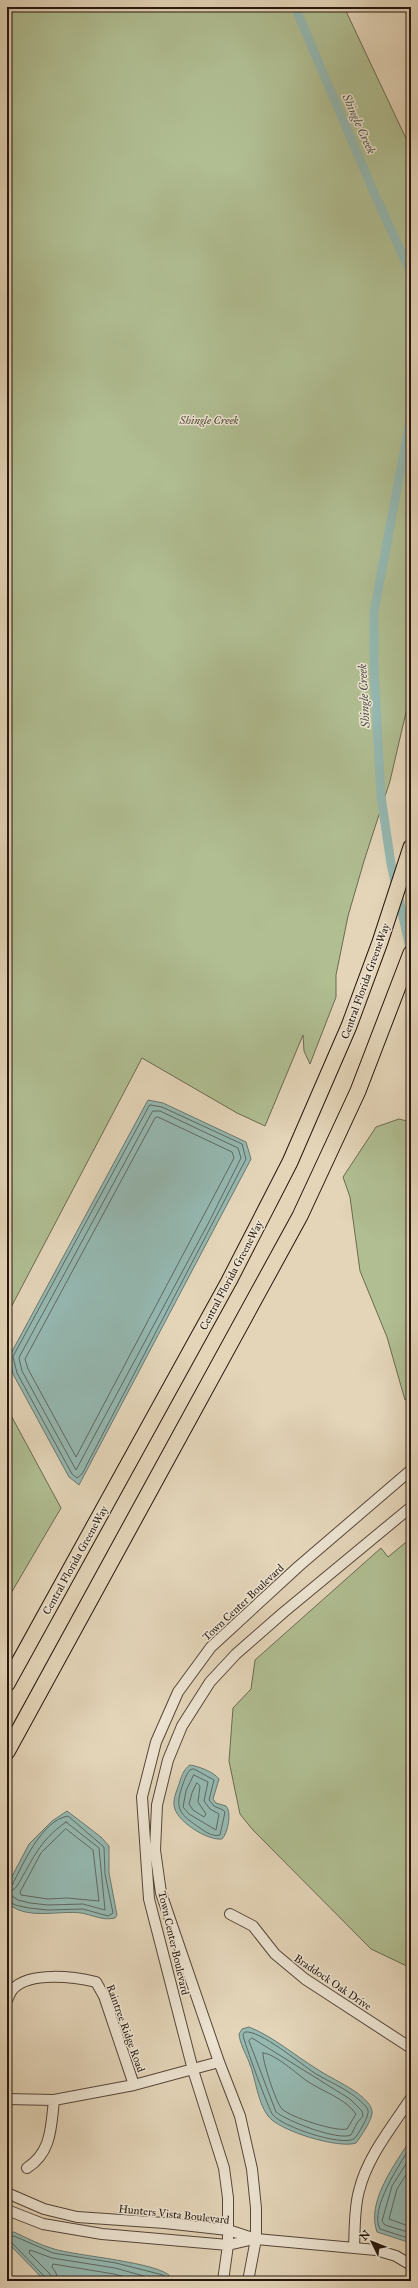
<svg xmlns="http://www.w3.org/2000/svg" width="418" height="2288" font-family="'IM FELL Great Primer',serif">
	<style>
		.green { fill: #b0be92; stroke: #6b6a50 }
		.water { fill: #95b8b1; stroke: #697870 }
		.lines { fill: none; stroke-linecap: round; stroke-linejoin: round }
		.shore { stroke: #5e6860; stroke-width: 1 }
		.canal { stroke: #95b8b1; stroke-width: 9 }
		.minor-casing { stroke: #564639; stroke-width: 12 }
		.highway-casing { stroke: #26170e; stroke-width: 17 }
		.minor { stroke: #ede4d2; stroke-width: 10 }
		.highway { stroke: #e4d5b9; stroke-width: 15 }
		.labels { text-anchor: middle; stroke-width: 3; stroke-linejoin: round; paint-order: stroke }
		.park-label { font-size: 11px; font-style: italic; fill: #4f4936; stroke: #ede4d2 }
		.street-label { font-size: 11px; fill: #26170e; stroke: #ede4d2 }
		.water-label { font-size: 12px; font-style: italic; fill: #4d4f47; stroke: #ede4d2 }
	</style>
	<rect width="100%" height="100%" fill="#e4d5b9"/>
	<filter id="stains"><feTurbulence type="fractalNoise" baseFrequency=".005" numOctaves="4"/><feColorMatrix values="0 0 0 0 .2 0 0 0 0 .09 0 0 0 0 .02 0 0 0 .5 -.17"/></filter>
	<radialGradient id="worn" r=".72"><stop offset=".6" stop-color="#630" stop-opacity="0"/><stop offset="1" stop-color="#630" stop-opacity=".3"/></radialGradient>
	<!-- green -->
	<path class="green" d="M 7,7 L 344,7 L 411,149 L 411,691 L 390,781 L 364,861 L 348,916 L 336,975 L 336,997 L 310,1064 L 304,1051 L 303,1035 L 265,1126 L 237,1113 L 142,1058 L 7,1315 Z
		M 399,1119 L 411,1122 L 411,1398 L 405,1400 L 387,1337 L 360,1271 L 350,1197 L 343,1177 L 376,1127 Z
		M 7,1408 L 61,1508 L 7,1600 Z
		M 411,1538 L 411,1968 L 371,1949 L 252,1829 L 240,1814 L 229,1761 L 233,1708 L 251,1689 L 255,1660 L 381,1548 L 388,1557 Z"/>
	<!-- water -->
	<path class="water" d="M 148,1100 L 163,1103 L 246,1142 L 251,1159 L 79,1485 L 69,1477 L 13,1374 L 9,1357 Z
		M 190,1765 C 198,1766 214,1772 219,1779 L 213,1799 L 216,1803 L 226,1806 C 232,1812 228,1833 222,1839 C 208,1841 175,1821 174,1805 C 173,1798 178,1788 180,1781 C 182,1775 184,1769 190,1765 Z
		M 67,1811 L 101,1837 L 109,1846 L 109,1873 L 117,1915 L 115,1918 C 103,1921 93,1915 81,1913 C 59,1910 24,1921 7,1902 L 7,1886 L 29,1844 L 52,1821 Z
		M 249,2027 C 274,2037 294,2055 317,2069 C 331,2079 369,2094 372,2111 C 374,2117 360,2138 356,2143 C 339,2149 279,2131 268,2116 C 257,2101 256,2079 249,2062 C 245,2052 240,2044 239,2034 L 242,2029 Z
		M 411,2139 L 411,2243 L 377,2232 C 366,2202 395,2164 411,2139 Z
		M 14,2232 C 27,2238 40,2245 54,2249 C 76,2256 159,2262 171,2277 L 171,2281 L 45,2281 L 7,2242 L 7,2233 Z"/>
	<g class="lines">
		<!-- shore -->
		<path class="shore" d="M 150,1105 L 162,1107 L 242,1144 L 246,1159 L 82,1474 L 77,1478 L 72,1474 L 17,1373 L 13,1357 Z
			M 153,1111 L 160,1111 L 238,1148 L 241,1158 L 209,1222 L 76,1470 L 22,1371 L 19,1358 Z
			M 158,1117 L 232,1152 L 234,1158 L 76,1457 L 28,1369 L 25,1359 L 155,1118 Z
			M 194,1769 L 214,1780 L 209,1800 L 214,1806 L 223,1810 L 225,1812 L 220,1835 C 212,1837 206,1832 200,1828 C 181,1815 174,1810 182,1787 C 184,1781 186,1774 190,1770 Z
			M 194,1775 L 208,1782 L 204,1801 L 210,1809 L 219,1814 L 216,1830 L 189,1814 L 183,1807 L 186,1791 Z
			M 197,1783 L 200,1786 L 198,1802 L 206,1814 L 204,1817 L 193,1810 L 189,1804 L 192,1793 Z
			M 66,1822 L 99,1848 L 105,1910 L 83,1904 L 48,1905 L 30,1903 L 18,1900 L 9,1894 C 10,1890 15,1890 17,1886 C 34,1858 38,1842 66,1822 Z
			M 66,1829 L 93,1850 L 99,1901 L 67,1898 L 48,1899 L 21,1895 L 20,1892 L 41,1853 Z
			M 7,1887 L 12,1885 C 24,1863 41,1821 68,1816 L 104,1847 L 105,1874 L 113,1913 L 108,1916 L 83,1909 L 48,1910 L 29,1908 L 15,1905 L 7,1900
			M 245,2032 C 259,2029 302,2065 316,2074 C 328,2081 342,2087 353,2095 C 357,2098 366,2105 368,2110 C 370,2115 358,2135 354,2139 C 340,2146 283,2127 273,2115 C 269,2111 244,2042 243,2035 Z
			M 252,2038 L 350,2099 L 362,2111 L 363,2116 L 357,2123 L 351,2135 C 338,2141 287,2121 276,2112 L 249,2041 Z
			M 263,2053 C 274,2053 297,2074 307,2081 C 323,2092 345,2098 356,2114 L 347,2129 C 336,2132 290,2117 282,2109 C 276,2103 262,2060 263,2053 Z
			M 411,2146 C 400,2164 369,2209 380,2229 L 411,2239
			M 411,2156 L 392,2186 L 382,2221 L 385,2225 L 411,2233
			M 411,2167 L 397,2189 L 389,2219 L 411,2227
			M 47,2281 L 45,2277 L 9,2240 L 9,2237 L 14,2236 L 53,2253 L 116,2263 L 163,2275 L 167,2278 L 167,2281
			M 52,2281 L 50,2274 L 29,2253 L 30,2250 L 52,2258 L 115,2268 L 162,2281
			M 58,2281 L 56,2273 L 52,2267 L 53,2264 L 114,2274 L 141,2281"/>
		<!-- canal -->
		<path class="canal" d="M 295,7 L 375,195 L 411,273
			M 411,415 L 374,612 L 374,668 L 381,796 L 391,864 L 411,952"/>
		<!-- minor casing -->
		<g class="minor-casing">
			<path id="minor" d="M 230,1914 L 253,1926 L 275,1954 L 305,1979 L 411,2048
				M 7,2000 C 9,1997 10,1992 13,1989 C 30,1971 75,1977 96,1982 L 104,1996 L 134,2085
				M 7,2099 L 54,2100 L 134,2085 L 219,2062
				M 27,2168 C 52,2152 51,2126 54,2100
				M 7,2193 L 44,2209 L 77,2217 L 165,2223 L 228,2230 L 256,2239 L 376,2250 L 396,2256 L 411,2265
				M 7,2210 L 43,2224 L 102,2234 L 228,2245 L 254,2239
				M 354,2247 C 355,2228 354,2209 359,2191 C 367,2157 392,2127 411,2098
				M 223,2281 L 228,2245 L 228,2198 L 224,2168 L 193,2070 L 149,1899 L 142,1797 L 156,1742 L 178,1692 L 211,1647 L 299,1566 L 411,1470
				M 248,2281 L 256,2239 L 256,2208 L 252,2169 L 240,2116 L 219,2062 L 161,1893 L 155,1850 L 157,1805 L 168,1760 L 182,1726 L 210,1682 L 236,1654 L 284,1612 L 411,1507"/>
		</g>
		<!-- highway casing -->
		<g class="highway-casing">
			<path id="highway" d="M 7,1684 L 229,1281 L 290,1162 L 349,1026 L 380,942 L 411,847
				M 7,1752 L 300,1216 L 358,1091 L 411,953"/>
		</g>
		<!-- minor -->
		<use href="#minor" class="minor"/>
		<!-- highway -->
		<use href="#highway" class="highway"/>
	</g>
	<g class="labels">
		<!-- park labels -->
		<g class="park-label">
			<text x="209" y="424">Shingle Creek</text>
		</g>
		<!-- street labels -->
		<g class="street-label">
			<text transform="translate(365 981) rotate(-70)" y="4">Central Florida GreeneWay</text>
			<text transform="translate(231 1275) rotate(-62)" y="4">Central Florida GreeneWay</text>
			<text transform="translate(75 1560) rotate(-61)" y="4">Central Florida GreeneWay</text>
			<text transform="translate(243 1602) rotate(-43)" y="4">Town Center Boulevard</text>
			<text transform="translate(174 1943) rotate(77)" y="4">Town Center Boulevard</text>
			<text transform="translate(333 1982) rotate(34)" y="4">Braddock Oak Drive</text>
			<text transform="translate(126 2028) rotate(70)" y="4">Raintree Ridge Road</text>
			<text transform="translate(174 2214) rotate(6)" y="4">Hunters Vista Boulevard</text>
		</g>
		<!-- water labels -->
		<g class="water-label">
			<text transform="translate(359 124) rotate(66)" y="4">Shingle Creek</text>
			<text transform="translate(364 696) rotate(-93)" y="4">Shingle Creek</text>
		</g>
	</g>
	<!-- margin -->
	<rect width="418" height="2288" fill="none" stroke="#e4d5b9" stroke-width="24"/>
	<rect x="8" y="8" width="402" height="2272" fill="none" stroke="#26170e" stroke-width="2"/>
	<rect x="12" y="12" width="394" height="2264" fill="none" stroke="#26170e"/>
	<!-- north arrow -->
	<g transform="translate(372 2242) rotate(313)" stroke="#ede4d2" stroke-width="3" paint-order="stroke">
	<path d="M0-3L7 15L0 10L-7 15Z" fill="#26170e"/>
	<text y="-6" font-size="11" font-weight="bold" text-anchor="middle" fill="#26170e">N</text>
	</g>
	<rect width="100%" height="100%" filter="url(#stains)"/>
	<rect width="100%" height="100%" fill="url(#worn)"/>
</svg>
